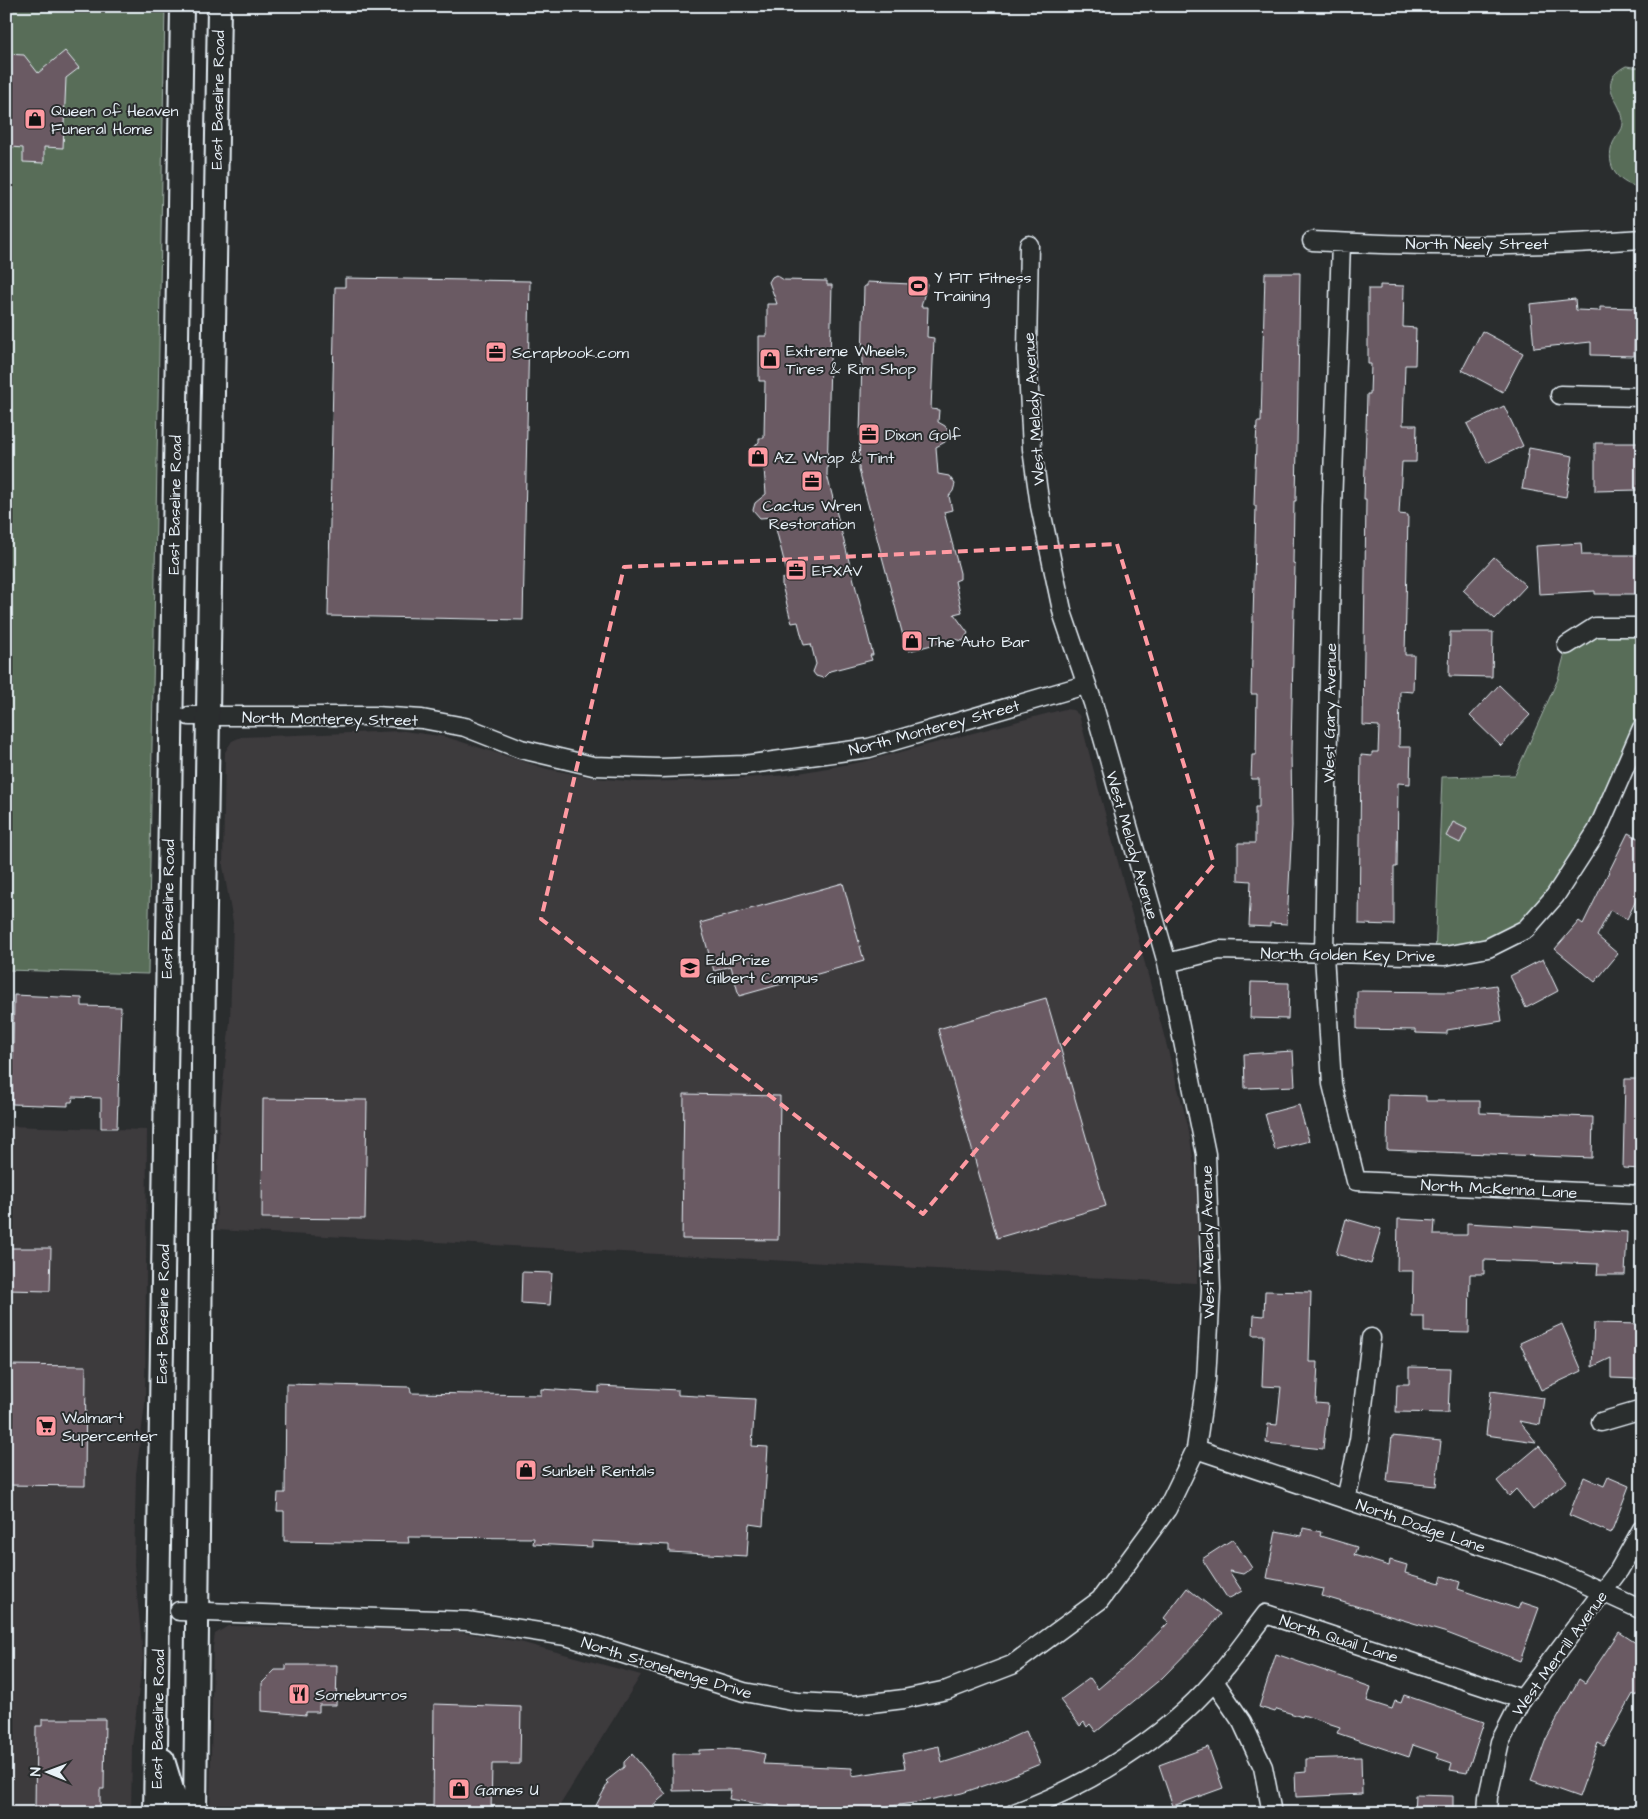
<svg xmlns="http://www.w3.org/2000/svg" width="1648" height="1819" font-family="'Architects Daughter',sans-serif">
	<style>
		.built { fill: #3e3a3e }
		.green { fill: #596d58; stroke: #a0afa8 }
		.building { fill: #6b5a63; stroke: #e8f1f8 }
		.lines { fill: none; stroke-linecap: round; stroke-linejoin: round }
		.minor-casing { stroke: #e8f1f8; stroke-width: 21 }
		.major-casing { stroke: #e8f1f8; stroke-width: 26 }
		.minor { stroke: #2a2d2e; stroke-width: 18 }
		.major { stroke: #2a2d2e; stroke-width: 22 }
		.marked { fill: none; stroke: #ff9aa2; stroke-width: 4; stroke-dasharray: 10 6; stroke-linejoin: round }
		.labels { text-anchor: middle; stroke-width: 4; stroke-linejoin: round; paint-order: stroke }
		.street-label { font-size: 16px; fill: #e8f1f8; stroke: #2a2d2e }
		.poi-label { font-size: 16px; fill: #e8f1f8; stroke: #2a2d2e; text-anchor: start }
	</style>
	<rect width="100%" height="100%" fill="#2a2d2e"/>
	<filter id="ink" filterUnits="userSpaceOnUse"><feTurbulence type="fractalNoise" baseFrequency=".02" numOctaves="2"/><feDisplacementMap in="SourceGraphic" scale="10" xChannelSelector="R" yChannelSelector="G"/><feConvolveMatrix kernelMatrix="1 2 1 2 8 2 1 2 1" color-interpolation-filters="sRGB"/></filter>
	<g filter="url(#ink)">
		<!-- built -->
		<path class="built" d="M 1065,709 L 1073,710 L 1079,715 L 1188,1126 L 1199,1194 L 1197,1283 L 216,1230 L 220,1111 L 230,1022 L 233,922 L 223,866 L 225,752 L 232,741 L 241,737 L 404,731 L 446,737 L 547,769 L 595,778 L 637,782 L 717,780 L 787,775 L 862,762 Z
			M 6,1126 L 147,1130 L 145,1404 L 136,1474 L 134,1565 L 143,1656 L 132,1746 L 131,1813 L 6,1813 Z
			M 228,1626 L 407,1629 L 459,1632 L 520,1642 L 641,1675 L 555,1813 L 210,1813 L 213,1647 L 215,1634 Z"/>
		<!-- green -->
		<path class="green" d="M 6,6 L 165,6 L 148,974 L 6,970 Z
			M 1626,66 L 1642,68 L 1642,187 C 1619,186 1604,166 1613,143 C 1616,136 1623,131 1623,123 C 1625,103 1592,84 1626,66 Z
			M 1595,627 L 1642,627 L 1642,728 L 1597,831 L 1526,929 L 1435,957 L 1442,777 L 1515,775 L 1558,679 L 1567,645 Z"/>
		<!-- building -->
		<path class="building" d="M 65,51 L 79,68 L 66,78 L 63,148 L 44,147 L 44,163 L 23,162 L 23,148 L 11,147 L 6,140 L 6,54 L 24,55 L 38,73 Z
			M 1265,273 L 1300,273 L 1296,501 L 1294,501 L 1293,564 L 1295,564 L 1291,750 L 1292,826 L 1287,924 L 1270,923 L 1270,927 L 1249,926 L 1251,881 L 1238,880 L 1238,843 L 1255,843 L 1255,807 L 1259,807 L 1259,779 L 1251,779 L 1252,755 L 1256,755 L 1257,694 L 1251,694 L 1256,506 L 1254,506 L 1255,470 L 1257,422 L 1261,422 Z
			M 776,275 L 784,280 L 827,281 L 827,285 L 832,285 L 827,475 L 873,655 L 870,655 L 872,660 L 830,671 L 823,678 L 816,676 L 813,672 L 816,664 L 811,644 L 804,645 L 798,622 L 792,623 L 790,617 L 782,585 L 782,579 L 788,577 L 773,517 L 760,518 L 753,510 L 755,503 L 766,494 L 764,468 L 751,463 L 748,454 L 759,442 L 759,438 L 764,438 L 765,381 L 759,381 L 759,336 L 767,336 L 767,304 L 777,304 L 769,282 L 772,277 Z
			M 345,278 L 530,281 L 523,620 L 328,616 L 335,287 L 345,287 Z
			M 917,279 L 923,279 L 927,284 L 921,307 L 928,307 L 927,337 L 934,338 L 931,409 L 939,410 L 938,422 L 945,426 L 949,432 L 945,442 L 936,447 L 938,474 L 949,476 L 955,484 L 953,491 L 949,496 L 952,510 L 944,512 L 960,573 L 960,579 L 955,581 L 962,612 L 954,614 L 968,633 L 963,641 L 954,639 L 909,651 L 908,647 L 906,647 L 859,470 L 864,286 L 867,286 L 867,282 L 911,284 Z
			M 1380,285 L 1404,286 L 1403,327 L 1416,328 L 1415,365 L 1405,365 L 1403,425 L 1417,425 L 1416,462 L 1402,462 L 1399,514 L 1408,515 L 1405,655 L 1414,655 L 1413,692 L 1400,691 L 1399,747 L 1411,747 L 1410,784 L 1398,783 L 1397,867 L 1394,867 L 1394,925 L 1359,924 L 1361,755 L 1372,756 L 1372,752 L 1378,752 L 1379,726 L 1363,725 L 1366,499 L 1364,499 L 1367,394 L 1370,394 L 1371,364 L 1368,364 L 1368,289 L 1380,289 Z
			M 1575,299 L 1576,310 L 1600,311 L 1600,307 L 1635,308 L 1634,356 L 1591,355 L 1591,342 L 1534,348 L 1530,304 Z
			M 1482,331 L 1523,353 L 1503,392 L 1462,370 Z
			M 1504,406 L 1523,446 L 1487,463 L 1467,424 Z
			M 1595,443 L 1638,443 L 1638,490 L 1595,491 Z
			M 1529,448 L 1573,456 L 1566,497 L 1522,489 Z
			M 1581,543 L 1582,555 L 1639,555 L 1639,594 L 1595,594 L 1595,591 L 1539,594 L 1536,546 Z
			M 1494,557 L 1526,586 L 1495,619 L 1463,590 Z
			M 1450,632 L 1493,632 L 1492,677 L 1449,676 Z
			M 1499,685 L 1530,715 L 1501,746 L 1470,716 Z
			M 1453,822 L 1467,829 L 1460,843 L 1446,836 Z
			M 1628,833 L 1642,840 L 1642,888 L 1627,919 L 1610,910 L 1597,936 L 1618,954 L 1595,982 L 1555,949 L 1579,921 L 1583,924 Z
			M 843,883 L 864,961 L 739,996 L 731,966 L 714,971 L 700,923 Z
			M 1543,959 L 1558,991 L 1526,1008 L 1510,976 Z
			M 1251,982 L 1289,983 L 1288,1019 L 1250,1018 Z
			M 1496,985 L 1502,1021 L 1447,1030 L 1447,1034 L 1415,1033 L 1415,1030 L 1357,1029 L 1357,991 L 1451,992 Z
			M 14,995 L 82,998 L 82,1006 L 121,1007 L 117,1128 L 101,1128 L 101,1098 L 73,1097 L 72,1102 L 68,1102 L 68,1106 L 12,1104 Z
			M 1046,998 L 1106,1206 L 997,1238 L 938,1029 Z
			M 1293,1051 L 1295,1086 L 1245,1088 L 1244,1054 Z
			M 1625,1079 L 1642,1079 L 1642,1169 L 1623,1168 Z
			M 684,1094 L 780,1096 L 778,1240 L 682,1239 Z
			M 1388,1095 L 1426,1096 L 1426,1101 L 1480,1101 L 1480,1113 L 1593,1117 L 1592,1158 L 1387,1150 Z
			M 263,1099 L 367,1100 L 365,1219 L 262,1218 Z
			M 1299,1105 L 1309,1141 L 1275,1150 L 1265,1114 Z
			M 1346,1219 L 1381,1229 L 1371,1264 L 1336,1254 Z
			M 1398,1219 L 1435,1221 L 1434,1235 L 1467,1235 L 1467,1223 L 1627,1232 L 1625,1275 L 1597,1275 L 1598,1264 L 1484,1260 L 1484,1274 L 1470,1274 L 1469,1333 L 1424,1332 L 1424,1317 L 1412,1317 L 1413,1271 L 1397,1271 Z
			M 6,1248 L 51,1248 L 50,1291 L 6,1290 Z
			M 522,1272 L 552,1273 L 550,1305 L 521,1303 Z
			M 1265,1291 L 1311,1292 L 1309,1362 L 1318,1362 L 1316,1403 L 1328,1404 L 1323,1449 L 1266,1443 L 1268,1424 L 1277,1425 L 1281,1387 L 1262,1386 L 1264,1335 L 1253,1335 L 1254,1315 L 1264,1316 Z
			M 1594,1323 L 1640,1324 L 1638,1379 L 1611,1378 L 1611,1358 L 1592,1367 Z
			M 1562,1324 L 1582,1371 L 1541,1390 L 1520,1343 Z
			M 6,1365 L 86,1366 L 85,1486 L 6,1485 Z
			M 1409,1367 L 1450,1368 L 1448,1413 L 1396,1412 L 1397,1384 L 1409,1384 Z
			M 286,1384 L 410,1387 L 411,1393 L 541,1395 L 541,1389 L 599,1393 L 599,1386 L 678,1390 L 678,1395 L 755,1399 L 752,1446 L 768,1447 L 763,1526 L 749,1524 L 747,1556 L 669,1552 L 669,1545 L 592,1541 L 592,1547 L 533,1544 L 534,1538 L 408,1537 L 409,1543 L 284,1541 L 284,1511 L 277,1511 L 278,1493 L 285,1493 Z
			M 1491,1391 L 1544,1398 L 1540,1425 L 1519,1421 L 1536,1442 L 1486,1435 Z
			M 1392,1436 L 1441,1441 L 1436,1486 L 1387,1481 Z
			M 1539,1446 L 1567,1481 L 1533,1510 L 1516,1489 L 1509,1496 L 1497,1481 Z
			M 1584,1477 L 1604,1486 L 1608,1477 L 1629,1486 L 1611,1533 L 1569,1515 Z
			M 1303,1528 L 1321,1532 L 1320,1536 L 1357,1547 L 1354,1555 L 1389,1566 L 1390,1560 L 1407,1565 L 1405,1573 L 1440,1583 L 1442,1576 L 1460,1582 L 1458,1589 L 1518,1609 L 1521,1602 L 1539,1608 L 1520,1661 L 1447,1633 L 1322,1596 L 1324,1589 L 1267,1578 L 1276,1531 L 1302,1536 Z
			M 1233,1539 L 1252,1568 L 1243,1574 L 1229,1571 L 1242,1591 L 1228,1599 L 1202,1559 Z
			M 1187,1588 L 1220,1614 L 1207,1632 L 1162,1678 L 1096,1732 L 1090,1724 L 1087,1727 L 1084,1722 L 1080,1726 L 1060,1700 L 1090,1678 L 1098,1689 L 1132,1660 L 1169,1622 L 1164,1618 Z
			M 1619,1632 L 1642,1647 L 1642,1687 L 1636,1696 L 1633,1694 L 1604,1746 L 1598,1743 L 1579,1797 L 1531,1780 L 1546,1739 L 1579,1679 L 1585,1683 Z
			M 1276,1654 L 1371,1687 L 1367,1701 L 1392,1709 L 1395,1701 L 1401,1703 L 1404,1695 L 1484,1722 L 1467,1773 L 1450,1770 L 1452,1763 L 1437,1758 L 1439,1754 L 1413,1745 L 1409,1757 L 1337,1733 L 1340,1727 L 1303,1715 L 1302,1717 L 1277,1709 L 1275,1712 L 1259,1707 Z
			M 286,1665 L 337,1665 L 336,1705 L 319,1705 L 319,1712 L 306,1712 L 306,1715 L 262,1711 L 262,1683 L 275,1670 L 286,1670 Z
			M 434,1704 L 521,1707 L 520,1764 L 492,1764 L 491,1813 L 433,1813 Z
			M 42,1719 L 105,1719 L 104,1789 L 100,1789 L 100,1813 L 35,1813 L 36,1726 L 42,1726 Z
			M 1026,1731 L 1040,1764 L 1006,1778 L 962,1793 L 915,1803 L 857,1810 L 815,1809 L 780,1807 L 729,1799 L 731,1790 L 673,1791 L 673,1754 L 699,1754 L 699,1750 L 729,1749 L 751,1751 L 765,1754 L 763,1764 L 852,1768 L 852,1776 L 905,1768 L 902,1754 L 939,1746 L 942,1763 L 986,1749 Z
			M 1208,1747 L 1223,1788 L 1173,1806 L 1159,1765 Z
			M 632,1754 L 666,1794 L 644,1813 L 592,1813 L 608,1783 L 606,1781 L 624,1767 L 624,1762 Z
			M 1361,1757 L 1362,1794 L 1296,1797 L 1295,1773 L 1306,1772 L 1306,1759 Z
			M 1415,1795 L 1453,1796 L 1453,1813 L 1414,1813 Z"/>
		<g class="lines">
			<!-- minor casing -->
			<g class="minor-casing">
				<path id="minor" d="M 1312,241 C 1422,247 1533,247 1642,239
					M 1341,243 L 1332,507 L 1324,954 L 1332,1084 L 1356,1181 L 1642,1195
					M 1560,395 L 1642,397
					M 1567,645 L 1595,627 L 1642,627
					M 189,716 L 375,716 L 422,719 L 465,727 L 521,749 L 593,766 L 661,768 L 744,765 L 869,748 L 1085,685
					M 1167,963 L 1219,950 L 1445,956 L 1488,948 L 1526,929 L 1555,896 L 1597,831 L 1642,728
					M 1601,1422 L 1642,1410
					M 1196,1449 L 1550,1568 L 1642,1610
					M 1346,1499 L 1359,1440 L 1371,1338
					M 179,1611 L 467,1621 L 566,1636 L 744,1692 L 797,1702 L 855,1705 L 904,1699 L 947,1690 L 1012,1665 L 1100,1600 L 1167,1509 L 1196,1449 L 1206,1380 L 1211,1289 L 1206,1154 L 1167,963 L 1093,703 L 1063,615 L 1040,506 L 1032,449 L 1027,350 L 1029,245
					M 1214,1681 L 1242,1722 L 1263,1767 L 1272,1813
					M 1014,1813 C 1087,1786 1163,1740 1215,1680 C 1233,1659 1249,1636 1266,1614 L 1522,1699
					M 1487,1813 L 1488,1797 L 1500,1742 L 1522,1699 L 1619,1570 L 1642,1529"/>
			</g>
			<!-- major casing -->
			<g class="major-casing">
				<path id="major" d="M 163,1760 L 177,1806 L 177,1813
					M 155,1813 L 182,6
					M 195,1813 L 204,971 L 219,6"/>
			</g>
			<!-- minor -->
			<use href="#minor" class="minor"/>
			<!-- major -->
			<use href="#major" class="major"/>
		</g>
	</g>
	<!-- marked area -->
	<path class="marked" d="M 1117,544 L 1214,864 L 923,1214 L 541,919 L 624,567 Z"/>
	<!-- icons -->
	<defs>
		<g id="shop-square" transform="scale(1.125)"><rect x="-9" y="-9" width="18" height="18" rx="4" fill="#ff9aa2" stroke="#2a2d2e"/><path d="M-5-2.5h2.3a2.7 3.5 0 0 1 5.4 0H5L5.5 6h-11ZM-1.5-2.5h3a1.5 2.3 0 0 0-3 0Z" fill="#111"/></g>
		<g id="stadium-square" transform="scale(1.125)"><rect x="-9" y="-9" width="18" height="18" rx="4" fill="#ff9aa2" stroke="#2a2d2e"/><path d="M0-5a6.5 5 0 1 0 0 10a6.5 5 0 1 0 0-10ZM-3.5-1.8h7v3.6h-7Z" fill="#111"/></g>
		<g id="office-square" transform="scale(1.125)"><rect x="-9" y="-9" width="18" height="18" rx="4" fill="#ff9aa2" stroke="#2a2d2e"/><path d="M-6-3h4V-5.5h4V-3h4V5H-6ZM-1-4.5V-3h2v-1.5ZM-6 0V1H6V0Z" fill="#111"/></g>
		<g id="school-square" transform="scale(1.125)"><rect x="-9" y="-9" width="18" height="18" rx="4" fill="#ff9aa2" stroke="#2a2d2e"/><path d="M0-5L7-2L0 1L-7-2ZM-4 1L0 2.5L4 1V4Q0 6-4 4Z" fill="#111"/></g>
		<g id="supermarket-square" transform="scale(1.125)"><rect x="-9" y="-9" width="18" height="18" rx="4" fill="#ff9aa2" stroke="#2a2d2e"/><path d="M-6-5.5h2.5l.6 2H6L4.5 2H-2.5L-4.4-4H-6ZM-1.5 3.2a1.3 1.3 0 1 0 .1 0ZM3 3.2a1.3 1.3 0 1 0 .1 0Z" fill="#111"/></g>
		<g id="restaurant-square" transform="scale(1.125)"><rect x="-9" y="-9" width="18" height="18" rx="4" fill="#ff9aa2" stroke="#2a2d2e"/><path d="M-5-6h1v4h1v-4h1v4h1v-4h1v5L-1.5 .5V6h-2V.5L-5-1ZM5-6V6H3V1.5H1.5Q1.5-4 5-6Z" fill="#111"/></g>
	</defs>
	<g fill-rule="evenodd">
		<use href="#shop-square" x="35" y="119"/>
		<use href="#stadium-square" x="918" y="286"/>
		<use href="#office-square" x="496" y="352"/>
		<use href="#shop-square" x="770" y="359"/>
		<use href="#office-square" x="869" y="434"/>
		<use href="#shop-square" x="758" y="457"/>
		<use href="#office-square" x="812" y="481"/>
		<use href="#office-square" x="796" y="570"/>
		<use href="#shop-square" x="912" y="641"/>
		<use href="#school-square" x="690" y="968"/>
		<use href="#supermarket-square" x="46" y="1426"/>
		<use href="#shop-square" x="526" y="1470"/>
		<use href="#restaurant-square" x="299" y="1694"/>
		<use href="#shop-square" x="459" y="1789"/>
	</g>
	<g class="labels">
		<!-- street labels -->
		<g class="street-label">
			<text transform="translate(217 100) rotate(-89)" y="6">East Baseline Road</text>
			<text x="1477" y="249">North Neely Street</text>
			<text transform="translate(1033 409) rotate(-94)" y="6">West Melody Avenue</text>
			<text transform="translate(174 505) rotate(-89)" y="6">East Baseline Road</text>
			<text transform="translate(1329 713) rotate(-89)" y="6">West Gary Avenue</text>
			<text transform="translate(330 718) rotate(1)" y="6">North Monterey Street</text>
			<text transform="translate(934 727) rotate(-15)" y="6">North Monterey Street</text>
			<text transform="translate(1133 845) rotate(74)" y="6">West Melody Avenue</text>
			<text transform="translate(167 909) rotate(-89)" y="6">East Baseline Road</text>
			<text transform="translate(1348 954) rotate(1)" y="6">North Golden Key Drive</text>
			<text transform="translate(1499 1188) rotate(3)" y="6">North McKenna Lane</text>
			<text transform="translate(1207 1242) rotate(-91)" y="6">West Melody Avenue</text>
			<text transform="translate(162 1314) rotate(-89)" y="6">East Baseline Road</text>
			<text transform="translate(1421 1525) rotate(19)" y="6">North Dodge Lane</text>
			<text transform="translate(1339 1638) rotate(18)" y="6">North Quail Lane</text>
			<text transform="translate(1559 1653) rotate(-54)" y="6">West Merrill Avenue</text>
			<text transform="translate(667 1667) rotate(17)" y="6">North Stonehenge Drive</text>
			<text transform="translate(157 1719) rotate(-89)" y="6">East Baseline Road</text>
		</g>
		<!-- poi labels -->
		<g class="poi-label">
			<text x="51" y="116">Queen of Heaven<tspan x="51" dy="18">Funeral Home</tspan></text>
			<text x="934" y="283">Y FIT Fitness<tspan x="934" dy="18">Training</tspan></text>
			<text x="786" y="356">Extreme Wheels,<tspan x="786" dy="18">Tires &amp; Rim Shop</tspan></text>
			<text x="512" y="358">Scrapbook.com</text>
			<text x="885" y="440">Dixon Golf</text>
			<text x="774" y="463">AZ Wrap &amp; Tint</text>
			<text x="812" y="511" text-anchor="middle">Cactus Wren<tspan x="812" dy="18">Restoration</tspan></text>
			<text x="812" y="576">EFXAV</text>
			<text x="928" y="647">The Auto Bar</text>
			<text x="706" y="965">EduPrize<tspan x="706" dy="18">Gilbert Campus</tspan></text>
			<text x="62" y="1423">Walmart<tspan x="62" dy="18">Supercenter</tspan></text>
			<text x="542" y="1476">Sunbelt Rentals</text>
			<text x="315" y="1700">Someburros</text>
			<text x="475" y="1795">Games U</text>
		</g>
	</g>
	<!-- margin -->
	<rect width="1648" height="1819" fill="none" stroke="#2a2d2e" stroke-width="25"/>
	<rect x="12" y="12" width="1623" height="1794" fill="none" stroke="#e8f1f8" stroke-width="2" filter="url(#ink)"/>
	<!-- north arrow -->
	<g transform="translate(48 1772) rotate(271)" stroke="#2a2d2e" stroke-width="4" paint-order="stroke">
	<path d="M0-4L9 19L0 12L-9 19Z" fill="#e8f1f8"/>
	<text y="-8" font-size="14" font-weight="bold" text-anchor="middle" fill="#e8f1f8">N</text>
	</g>
</svg>
